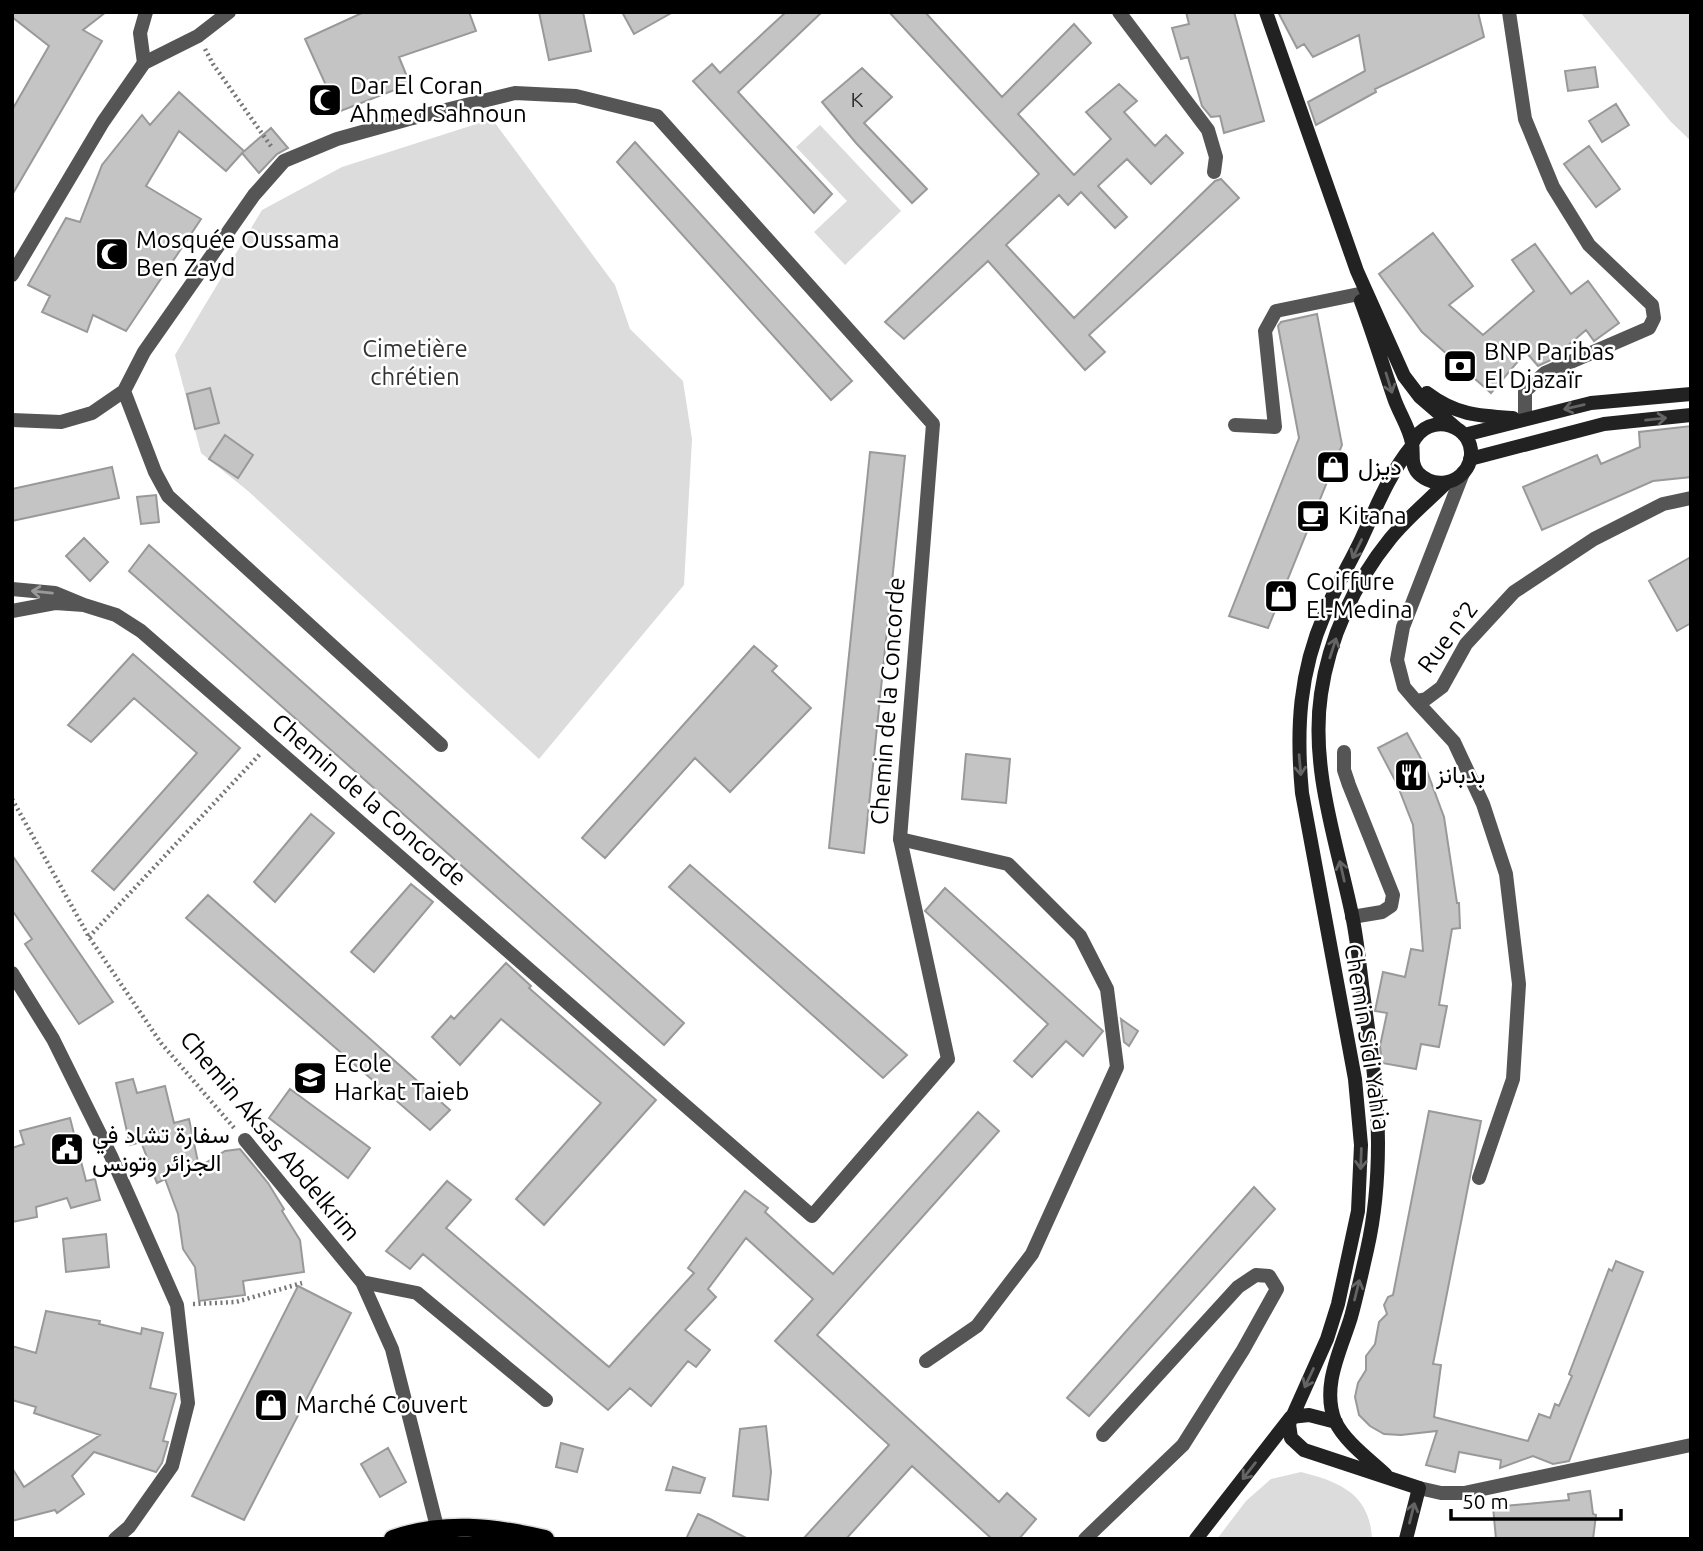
<svg xmlns="http://www.w3.org/2000/svg" width="1703" height="1551" font-family="Ubuntu,Vazirmatn,sans-serif">
	<style>
		.green { fill: #dcdcdc }
		.building { fill: #c4c4c4; stroke: #999; stroke-width: 2 }
		.lines { fill: none; stroke-linecap: round; stroke-linejoin: round }
		.primary-casing { stroke: #dbdbdb; stroke-width: 21 }
		.path { stroke: #777; stroke-width: 4.5; stroke-dasharray: 2 3.5; stroke-linecap: butt }
		.service { stroke: #555; stroke-width: 14 }
		.minor { stroke: #555; stroke-width: 14 }
		.tertiary { stroke: #555; stroke-width: 14 }
		.secondary { stroke: #222; stroke-width: 14 }
		.primary { stroke: #000; stroke-width: 18 }
		.oneway { stroke: #646464 }
		.oneway2 { stroke: #999 }
		.labels { text-anchor: middle; stroke-width: 5; stroke-linejoin: round; paint-order: stroke }
		.number-label { font-size: 21px; fill: #313131 }
		.poi-label { font-size: 24px; fill: #000; stroke: #fff; text-anchor: start }
		.park-label { font-size: 24px; fill: #333; stroke: #fff }
		.street-label { font-size: 24px; fill: #000; stroke: #fff }
	</style>
	<rect width="100%" height="100%" fill="#fff"/>
	<!-- green -->
	<path class="green" d="M 1580,12 L 1691,12 L 1691,141 L 1671,122 Z
		M 492,119 L 615,285 L 630,329 L 683,381 L 692,439 L 684,585 L 539,759 L 248,491 L 201,453 L 175,355 L 262,210 L 342,167 Z
		M 820,125 L 901,211 L 845,265 L 814,232 L 847,201 L 796,147 Z
		M 1301,1472 C 1340,1482 1370,1494 1372,1539 L 1217,1539 L 1246,1501 L 1271,1479 Z"/>
	<!-- building -->
	<path class="building" d="M 12,12 L 106,12 L 83,30 L 102,41 L 12,195 L 12,110 L 49,46 L 12,17 Z
		M 364,12 L 469,12 L 476,31 L 399,57 L 410,84 L 338,112 L 305,39 Z
		M 539,12 L 583,12 L 591,51 L 549,60 Z
		M 622,12 L 673,12 L 634,34 Z
		M 786,12 L 822,12 L 738,92 L 832,194 L 814,213 L 693,81 L 712,64 L 720,73 Z
		M 889,12 L 925,12 L 1002,97 L 1074,24 L 1091,43 L 1018,114 L 1074,175 L 1111,139 L 1086,112 L 1119,84 L 1137,101 L 1124,112 L 1155,146 L 1166,135 L 1183,153 L 1151,184 L 1127,159 L 1098,186 L 1127,217 L 1115,228 L 1081,192 L 1068,205 L 1059,195 L 1006,245 L 1074,318 L 1215,181 L 1221,179 L 1239,198 L 1089,335 L 1105,352 L 1085,370 L 988,261 L 904,339 L 885,322 L 1039,174 Z
		M 1186,12 L 1234,12 L 1264,121 L 1224,133 L 1220,116 L 1211,117 L 1202,106 L 1188,57 L 1181,59 L 1172,28 L 1189,24 Z
		M 1278,12 L 1478,12 L 1484,37 L 1375,89 L 1376,92 L 1316,125 L 1308,102 L 1365,71 L 1359,35 L 1313,57 L 1304,44 L 1297,48 Z
		M 1595,67 L 1598,87 L 1568,91 L 1565,71 Z
		M 862,68 L 892,97 L 864,123 L 927,189 L 912,203 L 856,143 L 822,102 Z
		M 179,92 L 244,151 L 226,171 L 179,131 L 146,186 L 201,219 L 126,331 L 93,315 L 87,332 L 42,312 L 50,296 L 28,285 L 66,218 L 80,222 L 102,165 L 142,115 L 150,125 Z
		M 1616,104 L 1629,125 L 1602,142 L 1589,121 Z
		M 271,128 L 288,148 L 277,154 L 259,173 L 242,153 Z
		M 635,142 L 852,381 L 831,400 L 617,162 Z
		M 1589,146 L 1620,189 L 1596,207 L 1564,164 Z
		M 1433,233 L 1473,286 L 1449,305 L 1483,335 L 1534,291 L 1512,260 L 1535,244 L 1571,294 L 1588,281 L 1619,323 L 1594,341 L 1586,330 L 1551,360 L 1538,366 L 1526,352 L 1491,393 L 1422,332 L 1379,274 Z
		M 1317,314 L 1342,445 L 1268,628 L 1229,616 L 1299,438 L 1278,326 L 1281,322 Z
		M 210,388 L 219,423 L 195,429 L 187,394 Z
		M 1691,426 L 1691,477 L 1653,481 L 1542,530 L 1523,487 L 1597,455 L 1601,464 L 1640,447 L 1639,432 Z
		M 225,435 L 253,455 L 238,478 L 209,459 Z
		M 870,452 L 905,456 L 864,853 L 829,848 Z
		M 112,467 L 119,498 L 12,521 L 12,489 Z
		M 156,495 L 159,522 L 141,524 L 137,497 Z
		M 84,538 L 108,562 L 90,581 L 66,556 Z
		M 149,545 L 684,1023 L 664,1045 L 129,571 Z
		M 1691,557 L 1691,623 L 1677,631 L 1649,581 Z
		M 754,646 L 777,666 L 772,671 L 811,708 L 730,792 L 695,758 L 605,858 L 582,838 Z
		M 133,654 L 240,748 L 114,890 L 92,871 L 197,753 L 134,698 L 91,742 L 68,725 Z
		M 1407,733 L 1425,766 L 1444,817 L 1457,903 L 1459,903 L 1460,928 L 1452,929 L 1439,1005 L 1447,1006 L 1439,1047 L 1421,1044 L 1416,1069 L 1382,1063 L 1380,1046 L 1387,1013 L 1375,1011 L 1383,972 L 1405,977 L 1411,949 L 1423,951 L 1413,825 L 1397,784 L 1378,748 Z
		M 966,754 L 1010,759 L 1006,803 L 962,799 Z
		M 311,814 L 334,833 L 275,902 L 254,882 Z
		M 12,855 L 113,1002 L 79,1024 L 25,944 L 32,939 L 12,910 Z
		M 690,865 L 907,1055 L 883,1078 L 669,887 Z
		M 411,884 L 433,902 L 374,972 L 351,952 Z
		M 945,888 L 1103,1031 L 1083,1056 L 1066,1041 L 1032,1077 L 1014,1061 L 1048,1024 L 925,911 Z
		M 208,895 L 332,1005 L 450,1110 L 430,1130 L 186,918 Z
		M 506,963 L 531,986 L 529,988 L 656,1100 L 544,1225 L 516,1199 L 601,1103 L 501,1019 L 460,1065 L 432,1037 L 451,1016 L 454,1019 Z
		M 1121,1019 L 1138,1031 L 1129,1046 L 1124,1042 Z
		M 133,1079 L 137,1093 L 165,1086 L 174,1123 L 189,1119 L 199,1167 L 225,1151 L 240,1149 L 268,1183 L 284,1209 L 282,1211 L 300,1240 L 304,1272 L 243,1281 L 245,1295 L 199,1301 L 195,1267 L 183,1249 L 178,1214 L 165,1179 L 157,1183 L 141,1142 L 130,1145 L 116,1083 Z
		M 290,1089 L 370,1148 L 348,1178 L 269,1118 Z
		M 1429,1111 L 1481,1121 L 1433,1364 L 1441,1365 L 1434,1417 L 1528,1441 L 1539,1414 L 1550,1418 L 1555,1404 L 1559,1406 L 1572,1376 L 1569,1374 L 1609,1269 L 1612,1271 L 1616,1261 L 1643,1272 L 1569,1461 L 1553,1464 L 1533,1456 L 1500,1468 L 1501,1460 L 1459,1452 L 1455,1472 L 1426,1465 L 1437,1431 L 1401,1435 L 1384,1434 L 1370,1426 L 1359,1415 L 1355,1397 L 1358,1383 L 1366,1370 L 1366,1356 L 1375,1344 L 1379,1322 L 1387,1314 L 1384,1305 L 1388,1297 L 1393,1295 Z
		M 978,1112 L 999,1131 L 817,1335 L 999,1502 L 1007,1493 L 1036,1519 L 1019,1539 L 992,1539 L 912,1466 L 846,1539 L 803,1539 L 889,1445 L 775,1341 L 813,1299 L 746,1238 L 708,1289 L 716,1297 L 685,1330 L 710,1350 L 696,1367 L 688,1361 L 651,1406 L 630,1388 L 608,1410 L 423,1254 L 410,1269 L 386,1251 L 447,1181 L 471,1200 L 446,1228 L 609,1367 L 694,1273 L 688,1268 L 745,1191 L 768,1208 L 765,1212 L 833,1274 Z
		M 70,1118 L 86,1181 L 95,1179 L 100,1200 L 71,1208 L 67,1198 L 36,1207 L 37,1217 L 12,1222 L 12,1148 L 24,1144 L 20,1131 Z
		M 1254,1187 L 1275,1209 L 1089,1416 L 1067,1398 Z
		M 106,1234 L 109,1267 L 66,1272 L 63,1239 Z
		M 298,1286 L 351,1313 L 244,1520 L 192,1496 Z
		M 46,1311 L 100,1321 L 99,1324 L 141,1334 L 142,1328 L 163,1333 L 150,1388 L 176,1394 L 163,1441 L 168,1442 L 162,1463 L 156,1472 L 94,1452 L 72,1476 L 84,1494 L 57,1513 L 55,1510 L 12,1521 L 12,1468 L 24,1487 L 100,1435 L 34,1413 L 36,1407 L 12,1400 L 12,1346 L 36,1353 Z
		M 766,1426 L 771,1472 L 768,1500 L 733,1496 L 740,1429 Z
		M 561,1443 L 583,1449 L 577,1472 L 556,1467 Z
		M 388,1448 L 406,1482 L 380,1497 L 361,1464 Z
		M 673,1467 L 705,1478 L 700,1493 L 666,1490 Z
		M 1590,1491 L 1593,1514 L 1596,1515 L 1593,1539 L 1496,1539 L 1493,1507 L 1569,1500 L 1568,1494 Z
		M 698,1514 L 710,1519 L 748,1539 L 686,1539 Z"/>
	<g class="lines">
		<!-- primary casing -->
		<g class="primary-casing">
			<path id="primary" d="M 393,1539 C 444,1521 493,1527 545,1539"/>
		</g>
		<!-- path -->
		<path class="path" d="M 205,49 L 213,64 L 273,149
			M 12,799 L 89,937 L 161,1043 L 235,1129
			M 89,937 L 260,754
			M 193,1304 L 236,1302 L 302,1283"/>
		<!-- service -->
		<path class="service" d="M 1235,425 L 1275,427 L 1265,331 L 1276,311 L 1359,294
			M 1344,752 L 1344,770 L 1349,785 L 1393,895 L 1391,906 L 1382,912 L 1352,917
			M 900,839 L 1008,864 L 1080,936 L 1107,989 L 1117,1067 L 1032,1254 L 977,1326 L 926,1361
			M 1085,1539 L 1183,1445 L 1243,1350 L 1277,1289 L 1269,1276 L 1256,1275 L 1238,1287 L 1103,1435"/>
		<!-- minor -->
		<path class="minor" d="M 1119,12 L 1208,130 L 1216,157 L 1214,172
			M 1509,12 L 1525,119 L 1553,187 L 1589,245 L 1652,305 L 1654,318 L 1649,328 L 1545,373 L 1525,391 L 1525,419
			M 144,63 L 140,33 L 146,12
			M 124,391 L 155,472 L 168,496 L 441,745
			M 12,420 L 61,422 L 92,413 L 124,391 L 144,352 L 254,195 L 284,161 L 337,139 L 409,119 L 515,93 L 576,96 L 657,116 L 933,424 L 900,839 L 948,1059 L 812,1216 L 141,631 L 116,615 L 84,605
			M 1463,473 L 1403,627 L 1397,660 L 1404,687 L 1416,701 L 1426,699 L 1442,687 L 1466,644 L 1514,592 L 1594,539 L 1663,504 L 1691,498
			M 12,589 L 55,593 L 84,605 L 55,603 L 12,611
			M 1416,701 L 1454,742 L 1483,804 L 1506,874 L 1519,984 L 1513,1079 L 1479,1178
			M 245,1140 L 362,1282 L 392,1349 L 437,1527
			M 362,1282 L 417,1293 L 546,1400"/>
		<!-- tertiary -->
		<path class="tertiary" d="M 12,275 L 103,122 L 144,63 L 198,36 L 229,12
			M 12,973 L 53,1039 L 111,1156 L 177,1305 L 188,1403 L 172,1466 L 129,1527 L 115,1539
			M 1419,1488 L 1441,1493 L 1464,1493 L 1691,1445"/>
		<!-- secondary -->
		<path class="secondary" d="M 1266,12 L 1357,271 L 1404,376 L 1420,397 L 1456,428
			M 1361,301 C 1373,333 1383,366 1394,398 C 1399,413 1409,427 1412,443 C 1414,454 1410,463 1418,473 C 1426,481 1437,484 1447,482 C 1458,480 1467,471 1470,461 C 1479,426 1428,408 1412,444
			M 1427,393 C 1456,415 1479,416 1513,418
			M 1464,435 L 1591,403 L 1691,394
			M 1470,459 L 1604,424 L 1691,415
			M 1386,1475 C 1369,1459 1345,1442 1335,1421 C 1321,1386 1341,1350 1351,1317 C 1357,1295 1362,1272 1367,1250 C 1375,1215 1378,1179 1378,1143 C 1378,1095 1371,1048 1364,1000 C 1360,972 1358,943 1352,915 C 1337,843 1310,768 1321,694 C 1329,638 1355,582 1390,539 C 1407,518 1428,501 1447,482
			M 1196,1539 L 1291,1417 L 1309,1415 L 1336,1422
			M 1406,1539 L 1419,1488 L 1304,1450 L 1291,1438 L 1289,1424 L 1327,1339 L 1338,1304 L 1358,1211 L 1361,1145 L 1355,1079 L 1302,793 C 1296,729 1299,673 1325,613 C 1335,588 1349,565 1361,540 C 1376,508 1389,474 1412,446"/>
		<!-- primary -->
		<use href="#primary" class="primary"/>
	</g>
	<!-- one-way arrows -->
	<defs><path id="oneway-shaft" d="M-6 0H5M1.5-3L5.5 0L1.5 3" fill="none" stroke-width="1.6" stroke-linecap="round" stroke-linejoin="round" transform="scale(1.75)"/></defs>
	<g class="oneway">
		<use href="#oneway-shaft" transform="translate(1389 383) rotate(73)"/>
		<use href="#oneway-shaft" transform="translate(1574 407) rotate(167)"/>
		<use href="#oneway-shaft" transform="translate(1656 419) rotate(-6)"/>
		<use href="#oneway-shaft" transform="translate(1357 549) rotate(116)"/>
		<use href="#oneway-shaft" transform="translate(1333 648) rotate(-72)"/>
		<use href="#oneway-shaft" transform="translate(1300 765) rotate(85)"/>
		<use href="#oneway-shaft" transform="translate(1342 871) rotate(-103)"/>
		<use href="#oneway-shaft" transform="translate(1361 1159) rotate(92)"/>
		<use href="#oneway-shaft" transform="translate(1357 1290) rotate(-76)"/>
		<use href="#oneway-shaft" transform="translate(1309 1378) rotate(115)"/>
		<use href="#oneway-shaft" transform="translate(1249 1471) rotate(128)"/>
		<use href="#oneway-shaft" transform="translate(1412 1513) rotate(-76)"/>
	</g>
	<use class="oneway2" href="#oneway-shaft" transform="translate(42 592) rotate(-174)"/>
	<!-- icons -->
	<defs>
		<g id="mosque-square" transform="scale(1.75)"><rect x="-9" y="-9" width="18" height="18" rx="4" fill="#000" stroke="#fff"/><path d="M3.5-4.9A6 6 0 1 0 3.5 4.9A5 5 0 1 1 3.5-4.9Z" fill="#fff"/></g>
		<g id="bank-square" transform="scale(1.75)"><rect x="-9" y="-9" width="18" height="18" rx="4" fill="#000" stroke="#fff"/><path d="M-6-4H6V4H-6ZM0-2.3a2.3 2.3 0 1 0 0 4.6a2.3 2.3 0 1 0 0-4.6Z" fill="#fff"/></g>
		<g id="shop-square" transform="scale(1.75)"><rect x="-9" y="-9" width="18" height="18" rx="4" fill="#000" stroke="#fff"/><path d="M-5-2.5h2.3a2.7 3.5 0 0 1 5.4 0H5L5.5 6h-11ZM-1.5-2.5h3a1.5 2.3 0 0 0-3 0Z" fill="#fff"/></g>
		<g id="cafe-square" transform="scale(1.75)"><rect x="-9" y="-9" width="18" height="18" rx="4" fill="#000" stroke="#fff"/><path d="M-5.5-4.5H6V0H3Q3 3.5 0 3.5H-2.5Q-5.5 3.5-5.5 0ZM3-3.2v2h1.7v-2ZM-6 4.5H4V6H-6Z" fill="#fff"/></g>
		<g id="restaurant-square" transform="scale(1.75)"><rect x="-9" y="-9" width="18" height="18" rx="4" fill="#000" stroke="#fff"/><path d="M-5-6h1v4h1v-4h1v4h1v-4h1v5L-1.5 .5V6h-2V.5L-5-1ZM5-6V6H3V1.5H1.5Q1.5-4 5-6Z" fill="#fff"/></g>
		<g id="school-square" transform="scale(1.75)"><rect x="-9" y="-9" width="18" height="18" rx="4" fill="#000" stroke="#fff"/><path d="M0-5L7-2L0 1L-7-2ZM-4 1L0 2.5L4 1V4Q0 6-4 4Z" fill="#fff"/></g>
		<g id="civic-square" transform="scale(1.75)"><rect x="-9" y="-9" width="18" height="18" rx="4" fill="#000" stroke="#fff"/><path d="M-.6-6.5H3V-4.5H.6V-3L4-1V1h2V6H-6V1h2V-1L-.6-3ZM-1.2 2.5V6h2.4V2.5Z" fill="#fff"/></g>
	</defs>
	<g fill-rule="evenodd">
		<use href="#mosque-square" x="325" y="100"/>
		<use href="#mosque-square" x="112" y="254"/>
		<use href="#bank-square" x="1460" y="366"/>
		<use href="#shop-square" x="1333" y="467"/>
		<use href="#cafe-square" x="1313" y="516"/>
		<use href="#shop-square" x="1281" y="596"/>
		<use href="#restaurant-square" x="1411" y="775"/>
		<use href="#school-square" x="310" y="1078"/>
		<use href="#civic-square" x="67" y="1149"/>
		<use href="#shop-square" x="271" y="1405"/>
	</g>
	<g class="labels">
		<!-- number labels -->
		<g class="number-label">
			<text x="857" y="107">K</text>
		</g>
		<!-- poi labels -->
		<g class="poi-label">
			<text x="350" y="94">Dar El Coran<tspan x="350" dy="28">Ahmed Sahnoun</tspan></text>
			<text x="136" y="248">Mosquée Oussama<tspan x="136" dy="28">Ben Zayd</tspan></text>
			<text x="1484" y="360">BNP Paribas<tspan x="1484" dy="28">El Djazaïr</tspan></text>
			<text x="1358" y="475">ديزل</text>
			<text x="1338" y="524">Kitana</text>
			<text x="1306" y="590">Coiffure<tspan x="1306" dy="28">El-Medina</tspan></text>
			<text x="1436" y="783">بدبانز</text>
			<text x="334" y="1072">Ecole<tspan x="334" dy="28">Harkat Taieb</tspan></text>
			<text x="92" y="1143">سفارة تشاد في<tspan x="92" dy="28">الجزائر وتونس</tspan></text>
			<text x="296" y="1413">Marché Couvert</text>
		</g>
		<!-- park labels -->
		<g class="park-label">
			<text x="415" y="357">Cimetière<tspan x="415" dy="28">chrétien</tspan></text>
		</g>
		<!-- street labels -->
		<g class="street-label">
			<text transform="translate(1448 637) rotate(-53)" y="8">Rue n°2</text>
			<text transform="translate(888 701) rotate(-86)" y="8">Chemin de la Concorde</text>
			<text transform="translate(369 800) rotate(41)" y="8">Chemin de la Concorde</text>
			<text transform="translate(1367 1037) rotate(81)" y="8">Chemin Sidi Yahia</text>
			<text transform="translate(270 1136) rotate(50)" y="8">Chemin Aksas Abdelkrim</text>
		</g>
	</g>
	<!-- border -->
	<rect width="1703" height="1551" fill="none" stroke="#000000" stroke-width="28"/>
	<!-- scale -->
	<path d="M1451 1509v10h170v-10" fill="none" stroke="#000000" stroke-width="3.5"/>
	<text x="1462" y="1509" font-size="21" fill="#000000" stroke="#ffffff" stroke-width="5" paint-order="stroke">50 m</text>
</svg>
